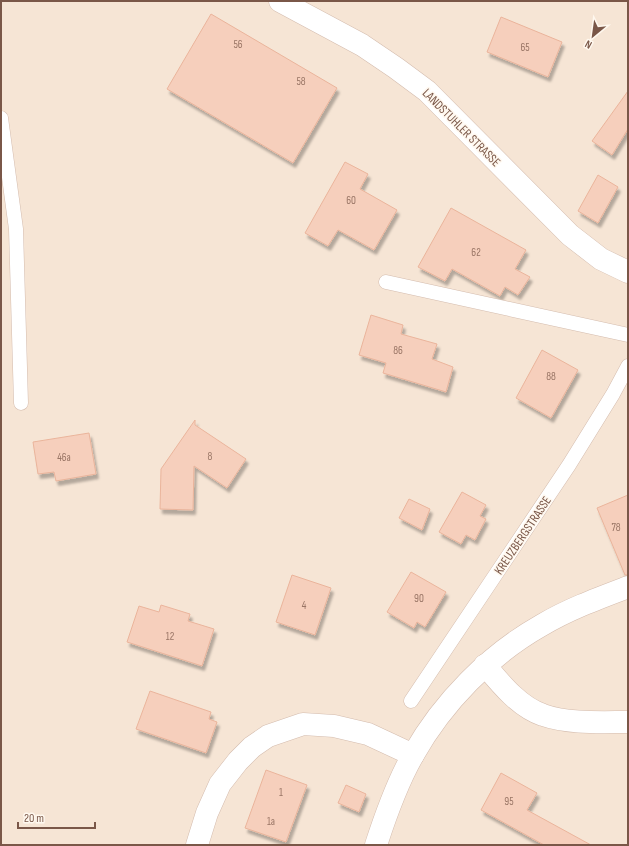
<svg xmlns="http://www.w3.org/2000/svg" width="629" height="846" font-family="'Sofia Sans Condensed',sans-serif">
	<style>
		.residential { fill: #f6e5d5 }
		.building { fill: #f6cfbc; stroke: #eab49b; filter: url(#shadow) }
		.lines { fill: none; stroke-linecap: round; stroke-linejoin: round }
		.service-casing { stroke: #d4bcae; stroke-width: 15 }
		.minor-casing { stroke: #d4bcae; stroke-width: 23 }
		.tertiary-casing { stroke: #d4bcae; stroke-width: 23 }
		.service { stroke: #fff; stroke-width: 14 }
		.minor { stroke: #fff; stroke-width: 22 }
		.tertiary { stroke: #fff; stroke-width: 22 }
		.labels { text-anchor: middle; stroke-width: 3; stroke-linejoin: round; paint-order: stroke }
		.number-label { font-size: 11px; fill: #997565 }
		.street-label { font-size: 13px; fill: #7a5748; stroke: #fff8ef }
	</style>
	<defs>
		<filter id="shadow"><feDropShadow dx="2.5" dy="4.5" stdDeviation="1" flood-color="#0004"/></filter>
	</defs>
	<rect width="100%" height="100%" fill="#fef4e7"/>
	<!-- residential -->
	<path class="residential" d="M 1,1 L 628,1 L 628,845 L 1,845 Z"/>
	<!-- building -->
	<path class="building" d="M 211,14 L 337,88 L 293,163 L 167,89 Z
		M 501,17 L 562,42 L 548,77 L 487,52 Z
		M 628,91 L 628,129 L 612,155 L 592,141 Z
		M 345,162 L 368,174 L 360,189 L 397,210 L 374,250 L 338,230 L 328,246 L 305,233 Z
		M 598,175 L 618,187 L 598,223 L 578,211 Z
		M 451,208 L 526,250 L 515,269 L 530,277 L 518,295 L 505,287 L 500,296 L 452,269 L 445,281 L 418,267 Z
		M 371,315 L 403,325 L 401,334 L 437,344 L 432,359 L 453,367 L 446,392 L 383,373 L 386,363 L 359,355 Z
		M 542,350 L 578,370 L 551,418 L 516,398 Z
		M 195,420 L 195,425 L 246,459 L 227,488 L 194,466 L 193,510 L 160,509 L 161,469 Z
		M 89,433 L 96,474 L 56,481 L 54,472 L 38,474 L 33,442 Z
		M 462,492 L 486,505 L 480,516 L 486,519 L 475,540 L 466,535 L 461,544 L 439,532 Z
		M 628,495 L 628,575 L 625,575 L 597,508 Z
		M 409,499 L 430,509 L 422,530 L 399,518 Z
		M 411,572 L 446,592 L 425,627 L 417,622 L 414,628 L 387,612 Z
		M 292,575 L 331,588 L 315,635 L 276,622 Z
		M 161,605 L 190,614 L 188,621 L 214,629 L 202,666 L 127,642 L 139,606 L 159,612 Z
		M 150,691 L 211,712 L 209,719 L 217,722 L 206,753 L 136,729 Z
		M 266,770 L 307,785 L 286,842 L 245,828 Z
		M 501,773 L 537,793 L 527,810 L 591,845 L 544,845 L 481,810 Z
		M 346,785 L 366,794 L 359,812 L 338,803 Z"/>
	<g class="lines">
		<!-- service casing -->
		<g class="service-casing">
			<path id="service" d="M 1,118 L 16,229 L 21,403
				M 386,282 L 628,335
				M 411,701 L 569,465 L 613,394 L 628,366"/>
		</g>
		<!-- minor casing -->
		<g class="minor-casing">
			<path id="minor" d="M 485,665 C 500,683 519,707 543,715 C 568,724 602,722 628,722
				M 197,845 L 207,813 L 220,784 L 238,761 L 252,747 L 268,736 L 303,724 L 334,726 L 368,734 L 413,755"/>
		</g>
		<!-- tertiary casing -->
		<g class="tertiary-casing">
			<path id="tertiary" d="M 280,1 L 362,45 L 396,68 L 427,91 L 570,235 L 601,259 L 628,272
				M 376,845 C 386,814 397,783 413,755 C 443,702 489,655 542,625 C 569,609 599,598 628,587"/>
		</g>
		<!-- service -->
		<use href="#service" class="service"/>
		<!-- minor -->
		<use href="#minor" class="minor"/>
		<!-- tertiary -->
		<use href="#tertiary" class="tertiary"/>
	</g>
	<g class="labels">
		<!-- number labels -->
		<g class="number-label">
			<text x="238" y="48">56</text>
			<text x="525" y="51">65</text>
			<text x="301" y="85">58</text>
			<text x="351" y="204">60</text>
			<text x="476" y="256">62</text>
			<text x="398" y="354">86</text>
			<text x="551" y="380">88</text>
			<text x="210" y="460">8</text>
			<text x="64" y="461">46a</text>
			<text x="616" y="531">78</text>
			<text x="419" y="602">90</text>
			<text x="304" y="609">4</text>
			<text x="170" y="640">12</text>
			<text x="281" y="796">1</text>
			<text x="509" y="805">95</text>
			<text x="271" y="825">1a</text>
		</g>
		<!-- street labels -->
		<g class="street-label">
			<text transform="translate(462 127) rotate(45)" y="5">LANDSTUHLER STRASSE</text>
			<text transform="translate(522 535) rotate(-56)" y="5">KREUZBERGSTRASSE</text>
		</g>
	</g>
	<!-- border -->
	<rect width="629" height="846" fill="none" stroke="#7a5748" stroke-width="4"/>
	<!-- north arrow -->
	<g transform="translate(593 36) rotate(209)" stroke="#fff8ef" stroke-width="3" paint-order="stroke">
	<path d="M0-3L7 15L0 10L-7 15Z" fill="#7a5748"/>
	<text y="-6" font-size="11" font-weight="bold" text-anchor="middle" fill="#7a5748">N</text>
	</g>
	<!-- scale -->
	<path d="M18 822v6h77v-6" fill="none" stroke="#7a5748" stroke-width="2"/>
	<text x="24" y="822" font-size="12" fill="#7a5748" stroke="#fff8ef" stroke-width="3" paint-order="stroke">20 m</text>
</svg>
